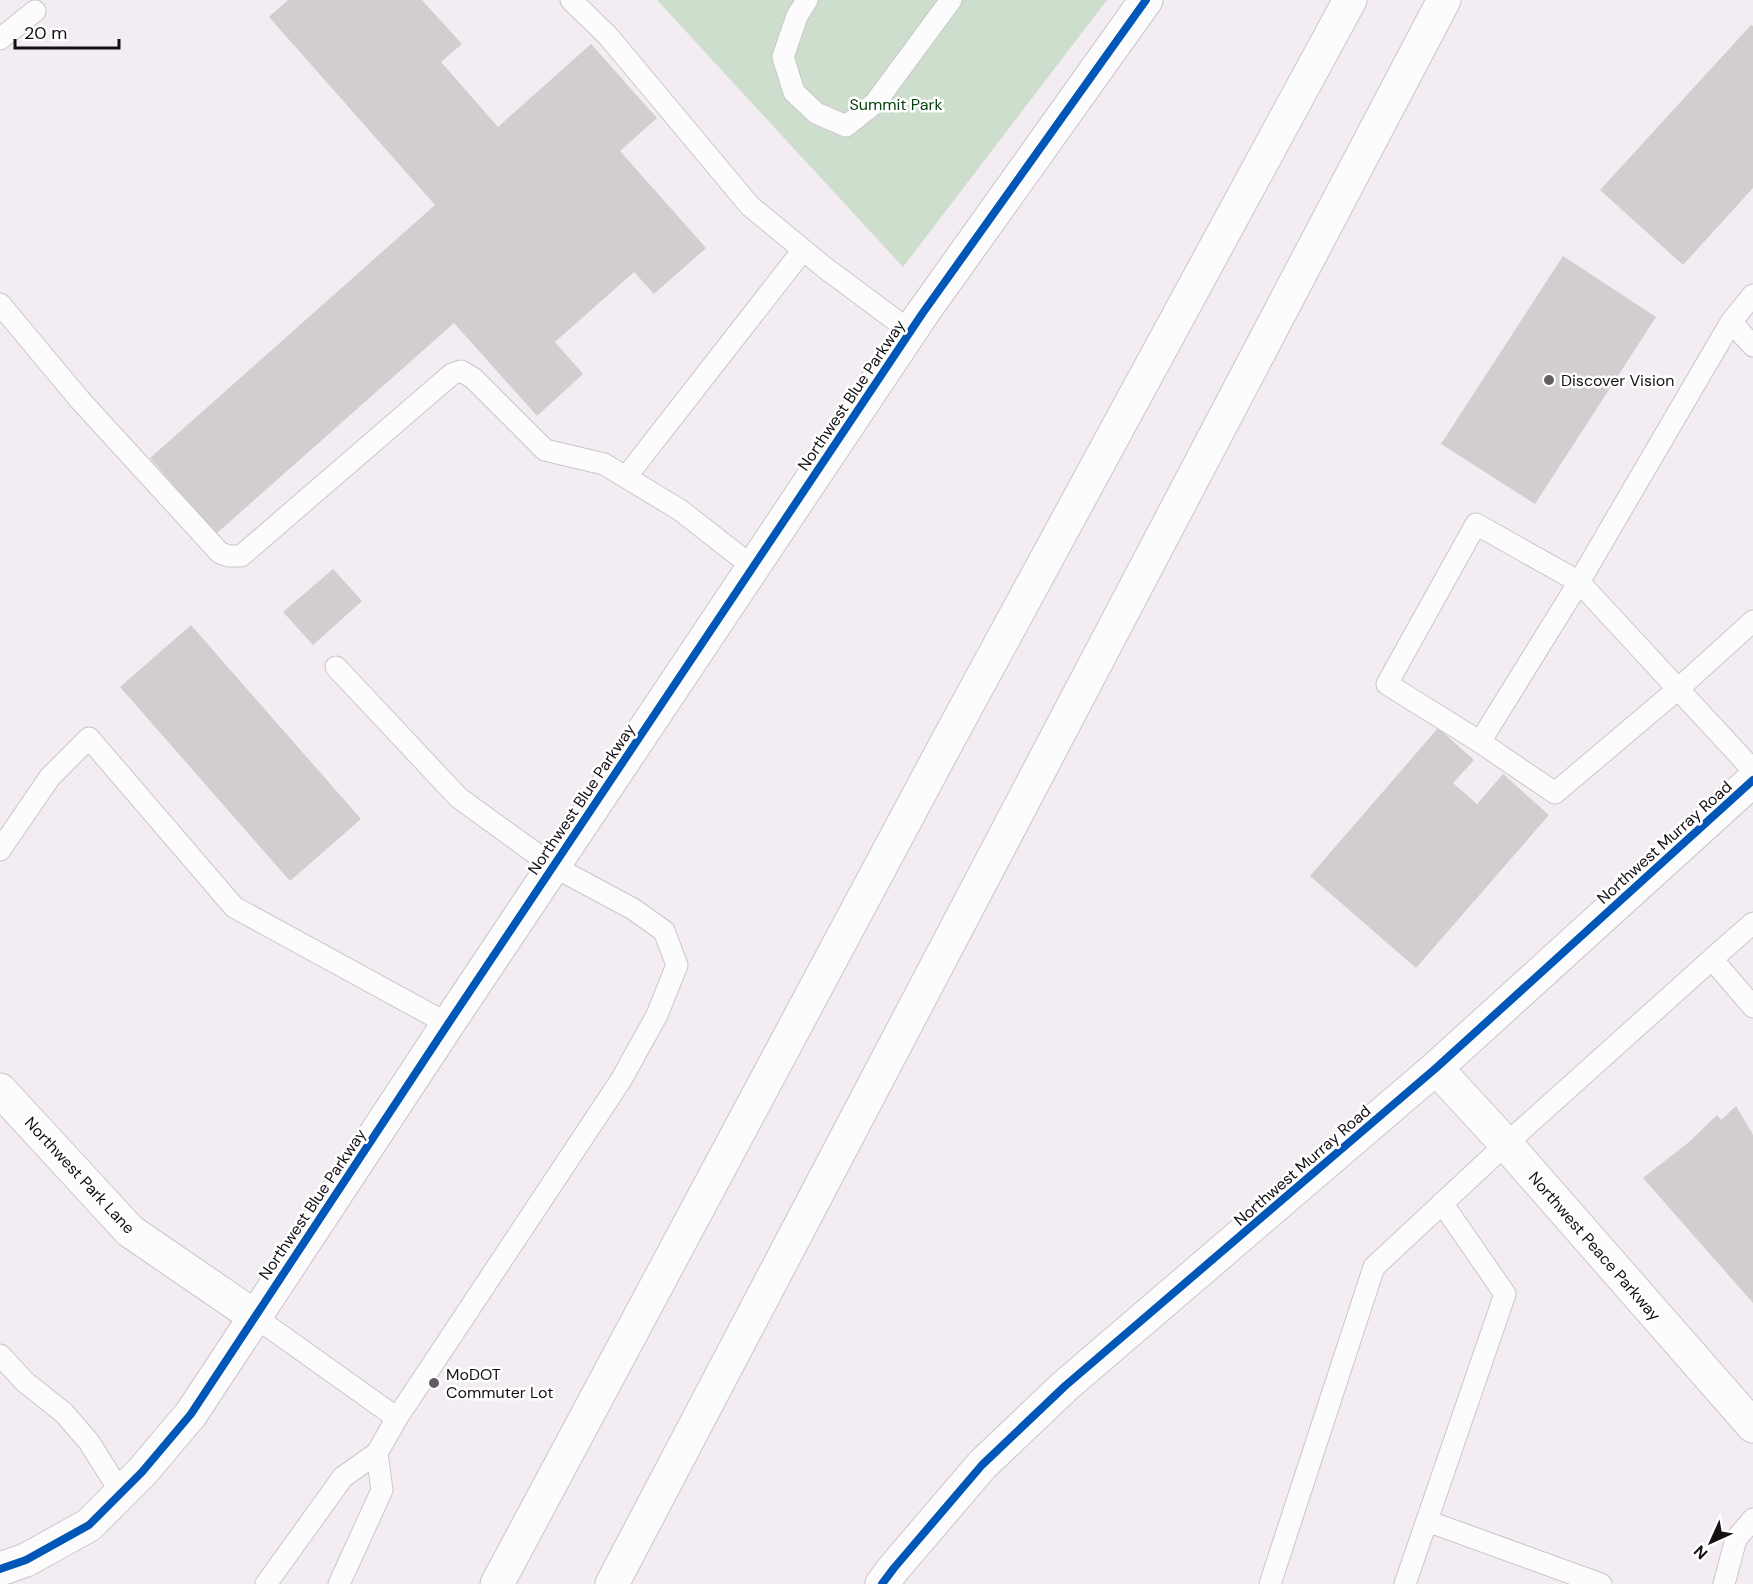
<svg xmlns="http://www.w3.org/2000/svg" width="1753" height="1584" font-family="'DM Sans',sans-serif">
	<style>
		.green { fill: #cddecd }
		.building { fill: #d2cdcf }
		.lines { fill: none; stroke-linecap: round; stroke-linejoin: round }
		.service-casing { stroke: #cac5ca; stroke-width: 23 }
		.minor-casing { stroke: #cac5ca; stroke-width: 35 }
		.tertiary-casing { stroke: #cac5ca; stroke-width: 35 }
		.motorway-casing { stroke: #cac5ca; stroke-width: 35 }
		.service { stroke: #fdfcfd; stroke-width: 21 }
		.minor { stroke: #fdfcfd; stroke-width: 33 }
		.tertiary { stroke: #fdfcfd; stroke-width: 33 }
		.motorway { stroke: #fdfcfd; stroke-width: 33 }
		.cycleway-casing { stroke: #fff; stroke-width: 11 }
		.cycleway { stroke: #0057b8; stroke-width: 8 }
		.poi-dot { fill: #625d62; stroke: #fff; stroke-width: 2 }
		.labels { text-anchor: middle; stroke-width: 5; stroke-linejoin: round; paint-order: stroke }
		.park-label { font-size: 16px; fill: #05420f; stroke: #fff }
		.poi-label { font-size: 16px; fill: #141014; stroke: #fff; text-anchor: start }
		.street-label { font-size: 16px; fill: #141014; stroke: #fff }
	</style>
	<rect width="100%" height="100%" fill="#f3edf3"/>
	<!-- green -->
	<path class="green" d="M 657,0 L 1107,0 L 903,267 Z"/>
	<!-- building -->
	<path class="building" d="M 288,0 L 422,0 L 462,44 L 441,62 L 498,127 L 591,44 L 657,118 L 620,151 L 706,248 L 654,294 L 634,272 L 555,342 L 583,374 L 537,416 L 454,323 L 216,534 L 150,458 L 435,205 L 269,17 Z
		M 1751,25 L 1753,26 L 1753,188 L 1683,265 L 1600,190 Z
		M 1563,256 L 1656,317 L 1535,504 L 1441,444 Z
		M 333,569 L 362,601 L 313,645 L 283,612 Z
		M 191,625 L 361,819 L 290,881 L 120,687 Z
		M 1438,728 L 1474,760 L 1453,783 L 1477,804 L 1503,774 L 1549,815 L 1416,968 L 1310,876 Z
		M 1736,1106 L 1753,1135 L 1753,1303 L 1643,1178 L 1689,1142 L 1717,1115 L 1721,1120 Z"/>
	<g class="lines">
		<!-- service casing -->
		<g class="service-casing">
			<path id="service" d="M 571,0 L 608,36 L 750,206 L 824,267 L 910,331
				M 807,0 L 797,16 L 783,57 L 794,92 L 816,113 L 846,126 L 875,103 L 951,0
				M 0,39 L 35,11
				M 0,304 L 80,400 L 220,553 L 229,556 L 241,556 L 452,374 L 461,371 L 473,378 L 545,450 L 604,464 L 680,510 L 753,567
				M 1731,322 L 1753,295
				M 1753,346 L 1731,322 L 1579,582 L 1753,770
				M 626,477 L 803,250
				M 336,667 L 459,798 L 553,866 L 633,909 L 664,931 L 677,965 L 657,1015 L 621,1080 L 397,1418 L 377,1453
				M 1480,742 L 1387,684 L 1476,524 L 1579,582 L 1480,742 L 1555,793 L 1678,689 L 1753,621
				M 0,850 L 50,777 L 89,738 L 234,907 L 448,1024
				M 1753,923 L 1712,959 L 1753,1007
				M 254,1316 L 397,1418
				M 0,1355 L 25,1382 L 64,1413 L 89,1442 L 121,1493
				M 1427,1521 L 1601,1584
				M 266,1584 L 343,1477 L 377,1453 L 382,1490 L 339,1584
				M 1270,1584 L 1374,1267 L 1506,1144 L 1712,959
				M 1405,1584 L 1505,1294 L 1442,1203
				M 1724,1584 L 1736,1539 L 1753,1519"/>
		</g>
		<!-- minor casing -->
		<g class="minor-casing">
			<path id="minor" d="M 1436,1068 L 1506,1144 L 1753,1426
				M 0,1090 L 130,1231 L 254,1316"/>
		</g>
		<!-- tertiary casing -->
		<g class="tertiary-casing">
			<path id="tertiary" d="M 0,1569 L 26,1560 L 89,1525 L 142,1472 L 191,1414 L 448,1024 L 922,314 L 1146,0
				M 882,1584 L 894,1568 L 982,1465 L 1065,1386 L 1436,1068 L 1753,780"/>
		</g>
		<!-- motorway casing -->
		<g class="motorway-casing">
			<path id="motorway" d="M 497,1584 L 946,744 L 1350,0
				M 612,1584 L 1444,0"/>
		</g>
		<!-- service -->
		<use href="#service" class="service"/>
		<!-- minor -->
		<use href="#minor" class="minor"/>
		<!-- tertiary -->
		<use href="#tertiary" class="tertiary"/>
		<!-- motorway -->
		<use href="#motorway" class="motorway"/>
		<!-- cycleway casing -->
		<g class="cycleway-casing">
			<path id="cycleway" d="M 0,1569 L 26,1560 L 89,1525 L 142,1472 L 191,1414 L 448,1024 L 922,314 L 1146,0
				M 882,1584 L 894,1568 L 982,1465 L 1065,1386 L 1436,1068 L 1753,780"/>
		</g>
		<!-- cycleway -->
		<use href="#cycleway" class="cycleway"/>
	</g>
	<!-- markers -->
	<g class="poi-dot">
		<circle cx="1549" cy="380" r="6"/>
		<circle cx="434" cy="1383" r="6"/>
	</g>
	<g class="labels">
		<!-- park labels -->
		<g class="park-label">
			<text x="896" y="110">Summit Park</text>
		</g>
		<!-- poi labels -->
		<g class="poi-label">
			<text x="1561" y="386">Discover Vision</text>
			<text x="446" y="1380">MoDOT<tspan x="446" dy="18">Commuter Lot</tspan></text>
		</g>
		<!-- street labels -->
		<g class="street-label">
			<text transform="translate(851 395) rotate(-56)" y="6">Northwest Blue Parkway</text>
			<text transform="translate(581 799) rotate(-56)" y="6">Northwest Blue Parkway</text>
			<text transform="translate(1664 842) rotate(-42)" y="6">Northwest Murray Road</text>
			<text transform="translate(1302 1165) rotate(-41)" y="6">Northwest Murray Road</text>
			<text transform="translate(80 1175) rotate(47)" y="6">Northwest Park Lane</text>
			<text transform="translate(312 1204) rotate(-56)" y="6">Northwest Blue Parkway</text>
			<text transform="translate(1595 1246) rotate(49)" y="6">Northwest Peace Parkway</text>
		</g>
	</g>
	<!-- north arrow -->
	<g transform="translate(1711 1542) rotate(225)" stroke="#ffffff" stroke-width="4.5" paint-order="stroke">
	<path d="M0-4.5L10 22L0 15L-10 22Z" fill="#141014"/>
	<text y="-9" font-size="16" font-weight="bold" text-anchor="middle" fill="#141014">N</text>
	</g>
	<!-- scale -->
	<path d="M15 39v9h104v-9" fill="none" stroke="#141014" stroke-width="3"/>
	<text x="24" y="39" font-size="18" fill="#141014" stroke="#ffffff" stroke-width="4.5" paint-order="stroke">20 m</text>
</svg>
